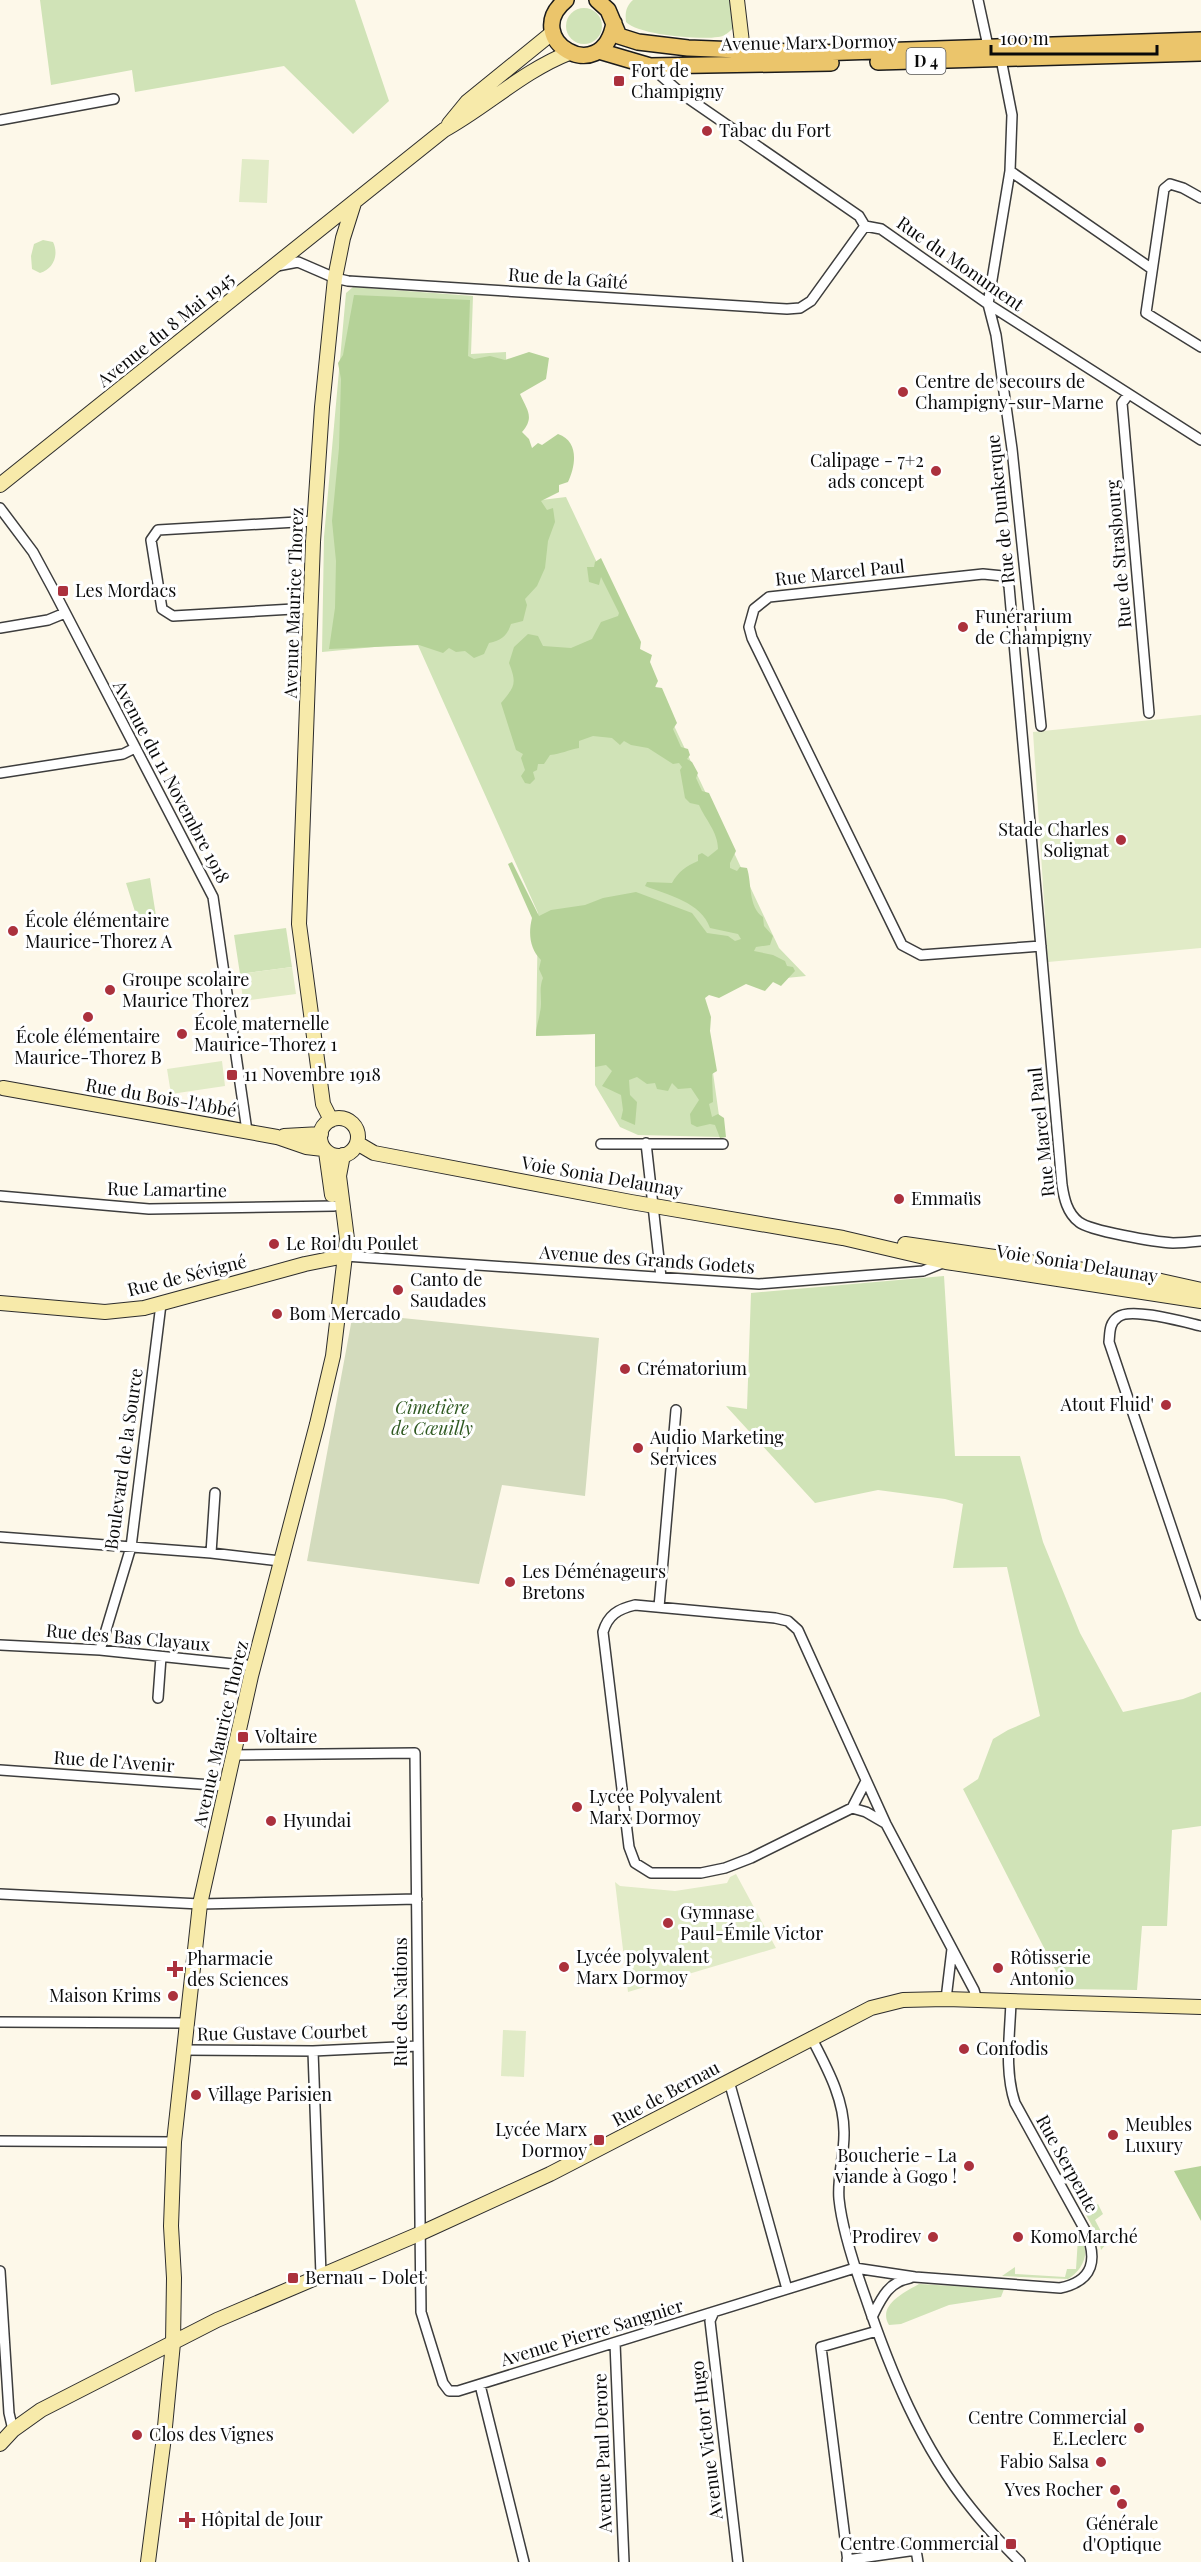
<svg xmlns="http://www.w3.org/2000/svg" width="1201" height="2562" font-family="'Playfair Display',serif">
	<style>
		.green { fill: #d0e3b7 }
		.forest { fill: #b5d298 }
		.cemetery { fill: #d3dbbd }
		.pitch { fill: #e1ebc7 }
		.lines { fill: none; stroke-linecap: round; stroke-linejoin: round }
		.street-casing { stroke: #3d3d3d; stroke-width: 12 }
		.secondary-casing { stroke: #2c2c2c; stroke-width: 16 }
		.primary-casing { stroke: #1b1b1b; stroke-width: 18 }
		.street { stroke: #fff; stroke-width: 9 }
		.secondary { stroke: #f7eaaa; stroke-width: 14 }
		.primary { stroke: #ebc56b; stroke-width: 15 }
		.poi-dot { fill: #ab313d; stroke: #fff; stroke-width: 2 }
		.labels { text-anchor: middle; stroke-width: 6; stroke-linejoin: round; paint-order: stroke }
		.shield { fill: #fff; stroke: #545454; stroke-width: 1.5 }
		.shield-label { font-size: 16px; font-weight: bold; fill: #0a0a0a }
		.street-label { font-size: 18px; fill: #0a0a0a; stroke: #fff }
		.poi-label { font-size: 18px; fill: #0a0a0a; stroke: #fff; text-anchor: start }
		.park-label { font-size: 18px; font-style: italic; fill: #305a22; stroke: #fff }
	</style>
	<rect width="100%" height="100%" fill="#fdf8e9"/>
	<!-- green -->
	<path class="green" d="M 40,0 L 355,0 L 389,101 L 353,134 L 284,66 L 135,92 L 132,70 L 51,85 Z
		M 633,0 L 731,0 C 732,7 738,21 733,28 C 730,32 723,37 718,37 C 699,40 639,35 626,22 C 625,13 626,6 633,0 Z
		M566 26a18 18 0 1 1 36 0a18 18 0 1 1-36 0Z
		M 43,240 L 53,242 C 59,254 54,269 40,273 L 32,269 L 31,256 L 34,244 Z
		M 353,287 L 473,296 L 471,354 L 506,352 L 509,504 L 566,497 L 779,948 L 806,976 L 701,987 L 722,1137 L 638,1135 L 620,1127 L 595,1085 L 595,1034 L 536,1036 L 538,913 L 417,643 L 322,652 L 324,537 L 346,293 Z
		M 150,878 L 156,916 L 137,918 L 126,883 Z
		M 286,928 L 292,967 L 240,974 L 234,935 Z
		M 944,1276 L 955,1456 L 1020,1456 L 1043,1542 L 1080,1633 L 1123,1712 L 1183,1699 L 1201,1692 L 1201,1826 L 1172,1830 L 1167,1926 L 1142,1926 L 1137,1990 L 1065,1989 L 963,1789 L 978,1779 L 993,1739 L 1008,1730 L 1040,1716 L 1007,1567 L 953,1568 L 963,1504 L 945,1499 L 878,1490 L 815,1503 L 726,1406 L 747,1409 L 751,1293 Z
		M 1098,2204 L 1103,2214 L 1095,2220 L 1105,2239 L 1112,2237 L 1101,2250 L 1099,2238 L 1085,2213 Z
		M 1078,2238 C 1093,2250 1082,2271 1068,2279 L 1002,2276 L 1015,2267 L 1015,2274 L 1065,2277 L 1067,2269 L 1076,2269 Z
		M 919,2284 L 1004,2289 L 1001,2297 L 949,2305 L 901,2324 L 889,2325 C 877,2305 905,2292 919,2284 Z"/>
	<!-- forest -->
	<path class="forest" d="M 354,295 L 470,300 L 468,356 L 474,359 L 490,356 L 505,360 L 529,352 L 549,358 L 546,379 L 520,394 C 527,410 535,417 522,432 L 529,439 L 532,448 L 538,443 L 542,445 L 558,434 C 579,441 576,465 568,482 L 559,485 L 559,492 L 541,501 L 547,510 L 553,508 L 555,522 L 548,541 L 545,568 L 537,586 L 525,599 L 527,605 L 523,621 L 511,624 C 507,636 502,640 489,643 L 484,654 L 474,658 L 465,651 L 456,652 L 449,648 L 443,653 L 419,645 L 329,649 L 335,608 L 336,561 L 332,521 L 339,448 L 341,379 L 338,363 L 343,355 Z
		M 601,558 L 641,642 L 640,649 L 652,655 L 650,662 L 658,681 L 655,687 L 662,688 L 677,723 L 673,729 L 681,747 L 688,749 L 690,755 L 687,759 L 692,762 L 698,773 L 696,778 L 702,791 L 709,793 L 736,851 L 730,863 L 730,868 L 737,871 L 740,867 L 747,868 C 752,883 748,907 763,917 L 764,926 L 773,936 L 770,945 L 756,947 L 754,951 L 773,955 L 785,961 L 787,966 L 793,967 L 795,971 L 781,986 L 773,982 L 765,991 L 746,984 L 719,998 L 709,995 L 705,998 L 711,1017 L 710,1031 L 717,1071 L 712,1074 L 713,1102 L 709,1104 L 712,1117 L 718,1114 L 724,1118 L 726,1137 L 720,1138 L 715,1125 L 710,1124 L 697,1127 L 691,1124 L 690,1114 L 699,1100 L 691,1088 L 678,1089 L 672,1083 L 668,1091 L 657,1089 L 655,1083 L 647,1084 L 637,1077 L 629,1080 L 630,1095 L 637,1102 L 635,1125 L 621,1119 L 623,1110 L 621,1095 L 602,1086 L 612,1071 L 606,1065 L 595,1067 L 595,1034 L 536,1036 C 536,1026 539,1020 540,1012 C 543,1000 538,990 543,978 L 539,969 L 541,960 C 530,949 528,934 532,918 L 508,864 L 512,862 L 539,916 L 551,910 L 585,905 L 603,898 L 636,892 L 692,913 L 707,933 L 728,936 L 735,941 L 741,939 L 738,934 L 710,928 C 701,902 668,895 645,886 L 647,882 L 672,883 C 678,872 686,866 698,861 L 698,855 L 702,853 L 708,857 L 718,849 C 718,832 705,819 699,805 L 690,803 L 685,798 L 680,770 L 682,767 L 679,763 L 673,764 L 648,748 L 631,745 L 624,741 L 620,745 L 612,738 L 593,736 L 579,741 L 579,748 C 568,750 561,754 550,755 L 544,764 L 538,764 L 537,770 L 533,772 L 535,779 L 530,784 L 525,783 L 521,776 L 525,770 L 521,758 L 523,754 L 516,750 L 501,703 C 515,686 517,684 509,663 L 514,647 L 528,634 L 538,636 L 543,646 L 571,648 L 592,639 L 601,622 L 618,616 L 619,613 L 601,577 L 599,585 L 589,582 L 587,567 L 594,567 L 595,562 Z
		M 1201,2166 L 1201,2221 L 1174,2171 Z"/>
	<!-- cemetery -->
	<path class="cemetery" d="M 353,1313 L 599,1338 L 585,1496 L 502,1485 L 479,1584 L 307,1561 Z"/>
	<!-- pitch -->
	<path class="pitch" d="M 242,159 L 269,160 L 267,203 L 239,202 Z
		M 1201,715 L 1201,948 L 1048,962 L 1033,732 Z
		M 292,967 L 296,994 L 243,1001 L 240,974 Z
		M 222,1061 L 225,1086 L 171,1094 L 167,1069 Z
		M 736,1874 L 776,1948 L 628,1992 L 615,1882 L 620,1886 L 675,1891 L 727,1883 L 730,1877 Z
		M 503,2030 L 526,2031 L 524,2077 L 501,2076 Z"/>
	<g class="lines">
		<!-- street casing -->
		<g class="street-casing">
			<path id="street" d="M 978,0 L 988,46 L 1001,59 L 1012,115 L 1010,171 L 988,304 L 996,335 L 1012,449 L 1041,726
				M 651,67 L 682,94 L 859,216 L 865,226
				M 0,120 L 114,99
				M 1010,171 L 1152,269
				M 1201,198 L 1183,188 L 1170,184 L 1164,189 L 1146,313 L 1201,347
				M 865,226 L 881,229 L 988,304 L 1201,440
				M 277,266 L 298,262 L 335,278 L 348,281 L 787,309 L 800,308 L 811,301 L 865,226
				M 1128,395 L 1122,403 L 1149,713
				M 0,508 L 33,552 L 53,589 L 213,897 L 247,1131
				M 311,608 L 173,616 L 162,609 L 151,540 L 158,530 L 314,521
				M 0,628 L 48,620 L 65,613
				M 0,773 L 123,754 L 135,748
				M 1041,946 L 921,955 L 902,945 L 752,638 L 749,627 L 754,609 L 769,597 L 983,574 L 1003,576 L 1009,586 L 1062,1185 C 1064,1198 1067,1213 1079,1222 C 1090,1231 1156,1242 1173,1243 C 1183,1243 1192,1242 1201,1241
				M 646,1143 L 661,1277
				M 601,1144 L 723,1144
				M 0,1196 L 149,1209 L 334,1206
				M 345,1256 L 759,1284 L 923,1271 L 945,1262
				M 1201,1326 C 1184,1322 1131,1307 1118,1317 C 1109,1323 1110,1333 1109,1342 L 1201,1615
				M 0,1537 L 211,1553 L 280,1561
				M 211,1553 L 215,1493
				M 659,1607 L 676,1410
				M 0,1645 L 100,1650 L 254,1666
				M 100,1650 L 131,1547 L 161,1304
				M 158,1698 L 161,1657
				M 232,1755 L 415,1753 L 421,2312 L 443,2383 L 449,2391 L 458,2391 L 855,2268 L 915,2277 L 1060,2288 C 1094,2281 1098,2259 1085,2230 L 1015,2103 C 1004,2070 1010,2035 1011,2001
				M 0,1770 L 226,1786
				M 866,1781 L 852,1808 L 751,1858 L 725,1868 L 701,1873 L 651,1873 L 635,1863 L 629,1847 L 603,1632 C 608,1615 618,1609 635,1605 L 775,1618 L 788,1621 L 798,1630 L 886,1824 L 974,1990 L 977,2000
				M 852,1808 L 866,1812 L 885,1823
				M 0,1894 L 200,1904 L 417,1899
				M 946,1999 L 952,1949
				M 0,2022 L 186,2023
				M 811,2037 C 827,2068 845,2100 844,2135 C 844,2156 837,2179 839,2199 C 842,2229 855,2268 865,2296 C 890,2370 921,2447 971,2508 C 986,2527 1003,2545 1020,2562
				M 184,2050 L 313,2051 L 418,2046
				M 313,2051 L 321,2275
				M 729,2081 L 787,2289
				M 0,2141 L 174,2142
				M 0,2271 L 9,2413 L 13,2430
				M 713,2314 L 710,2321 L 738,2562
				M 872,2317 C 881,2299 888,2282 910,2278
				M 615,2343 L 624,2562
				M 480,2385 L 524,2562
				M 847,2560 L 916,2550 L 918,2562
				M 848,2562 L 821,2347 L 877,2331"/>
		</g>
		<!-- secondary casing -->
		<g class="secondary-casing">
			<path id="secondary" d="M 737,0 L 743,51
				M 449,124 L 467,102 L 552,33
				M 0,485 L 444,130 C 486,107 523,71 569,53
				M 3,1088 L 277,1137 L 306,1147 L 323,1149
				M320 1137a19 19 0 1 1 38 0a19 19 0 1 1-38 0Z
				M 331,1120 L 323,1104 L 299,924 L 313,542 L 322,407 L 335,278 L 343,238 L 354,203
				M 284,1136 L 321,1134
				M 357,1143 L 374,1153 L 631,1202 L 843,1238 L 946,1262 L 1201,1301
				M 326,1152 L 332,1195
				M 905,1244 L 1161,1281 L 1201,1290
				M 0,1303 L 105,1312 L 144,1308 L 305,1264 L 345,1256
				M 0,2444 L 13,2430 L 41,2410 L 217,2320 L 419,2234 L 550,2174 L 871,2008 L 903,2000 L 946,1999 L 1201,2007
				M 148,2562 L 164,2437 L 173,2343 L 174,2278 L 171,2226 L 174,2142 L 200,1904 L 251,1676 L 317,1424 L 333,1356 L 347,1239 L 339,1176 L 343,1155"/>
		</g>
		<!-- primary casing -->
		<g class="primary-casing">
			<path id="primary" d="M 566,0 C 519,38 602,90 614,23
				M 597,0 L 608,10 L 619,36 L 638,42 L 688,48 L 817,53 L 1201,40
				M 599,51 L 650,66 L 831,63
				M 878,62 L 1201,53"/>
		</g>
		<!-- street -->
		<use href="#street" class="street"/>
		<!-- secondary -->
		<use href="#secondary" class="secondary"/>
		<!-- primary -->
		<use href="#primary" class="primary"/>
	</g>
	<!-- markers -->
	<g class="poi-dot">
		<rect x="613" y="75" width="12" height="12" rx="3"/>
		<circle cx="707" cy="131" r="6"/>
		<circle cx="903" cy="392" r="6"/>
		<circle cx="936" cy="471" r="6"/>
		<rect x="57" y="585" width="12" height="12" rx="3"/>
		<circle cx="963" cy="627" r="6"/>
		<circle cx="1121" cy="840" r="6"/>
		<circle cx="13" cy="931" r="6"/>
		<circle cx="110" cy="990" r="6"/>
		<circle cx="88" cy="1017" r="6"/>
		<circle cx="182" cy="1034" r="6"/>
		<rect x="226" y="1069" width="12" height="12" rx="3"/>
		<circle cx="899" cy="1199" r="6"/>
		<circle cx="274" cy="1244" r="6"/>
		<circle cx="398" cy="1290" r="6"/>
		<circle cx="277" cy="1314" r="6"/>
		<circle cx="625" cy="1369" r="6"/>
		<circle cx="1166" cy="1405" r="6"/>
		<circle cx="638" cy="1448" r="6"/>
		<circle cx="510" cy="1582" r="6"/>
		<rect x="237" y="1731" width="12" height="12" rx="3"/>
		<circle cx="577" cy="1807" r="6"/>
		<circle cx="271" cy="1821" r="6"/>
		<circle cx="668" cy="1923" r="6"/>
		<circle cx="564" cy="1967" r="6"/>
		<circle cx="998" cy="1968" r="6"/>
		<path d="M172 1960h6v6h6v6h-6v6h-6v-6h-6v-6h6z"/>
		<circle cx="173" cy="1996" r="6"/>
		<circle cx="964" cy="2049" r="6"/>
		<circle cx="196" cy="2095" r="6"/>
		<circle cx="1113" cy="2135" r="6"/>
		<rect x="593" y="2134" width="12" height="12" rx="3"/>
		<circle cx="969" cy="2166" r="6"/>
		<circle cx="933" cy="2237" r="6"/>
		<circle cx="1018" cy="2237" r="6"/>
		<rect x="287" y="2272" width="12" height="12" rx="3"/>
		<circle cx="1139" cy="2428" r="6"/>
		<circle cx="137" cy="2435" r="6"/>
		<circle cx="1101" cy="2462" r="6"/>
		<circle cx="1115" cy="2490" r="6"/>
		<circle cx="1122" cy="2504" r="6"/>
		<path d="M184 2511h6v6h6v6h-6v6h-6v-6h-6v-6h6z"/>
		<rect x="1005" y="2538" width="12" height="12" rx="3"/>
	</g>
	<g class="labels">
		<!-- shield labels -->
		<rect class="shield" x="906.5" y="48" width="39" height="26" rx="4.5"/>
		<g class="shield-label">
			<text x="926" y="67">D 4</text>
		</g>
		<!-- street labels -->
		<g class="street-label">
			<text transform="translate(809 43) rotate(-1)" y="6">Avenue Marx Dormoy</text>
			<text transform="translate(960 264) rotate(35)" y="6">Rue du Monument</text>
			<text transform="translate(568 279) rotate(4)" y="6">Rue de la Gaîté</text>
			<text transform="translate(166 330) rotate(-39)" y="6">Avenue du 8 Mai 1945</text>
			<text transform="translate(1001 509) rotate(-96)" y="6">Rue de Dunkerque</text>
			<text transform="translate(1119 554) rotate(-95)" y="6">Rue de Strasbourg</text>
			<text transform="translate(840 573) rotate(-6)" y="6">Rue Marcel Paul</text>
			<text transform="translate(294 603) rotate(-88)" y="6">Avenue Maurice Thorez</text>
			<text transform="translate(171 782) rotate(62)" y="6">Avenue du 11 Novembre 1918</text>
			<text transform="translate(161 1098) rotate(10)" y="6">Rue du Bois-l'Abbé</text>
			<text transform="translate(1042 1132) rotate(-96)" y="6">Rue Marcel Paul</text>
			<text transform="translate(602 1177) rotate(10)" y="6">Voie Sonia Delaunay</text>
			<text transform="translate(167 1190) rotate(1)" y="6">Rue Lamartine</text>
			<text transform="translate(647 1260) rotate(4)" y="6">Avenue des Grands Godets</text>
			<text transform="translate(1077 1264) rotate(9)" y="6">Voie Sonia Delaunay</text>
			<text transform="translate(187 1276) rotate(-14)" y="6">Rue de Sévigné</text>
			<text transform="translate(124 1459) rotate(-82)" y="6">Boulevard de la Source</text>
			<text transform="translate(128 1638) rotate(5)" y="6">Rue des Bas Clayaux</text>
			<text transform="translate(221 1734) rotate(-77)" y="6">Avenue Maurice Thorez</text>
			<text transform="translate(114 1762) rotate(4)" y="6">Rue de l’Avenir</text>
			<text transform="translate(401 2002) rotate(-90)" y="6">Rue des Nations</text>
			<text transform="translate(282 2033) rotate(-1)" y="6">Rue Gustave Courbet</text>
			<text transform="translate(666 2094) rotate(-28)" y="6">Rue de Bernau</text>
			<text transform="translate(1067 2164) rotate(61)" y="6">Rue Serpente</text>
			<text transform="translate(592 2333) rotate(-17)" y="6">Avenue Pierre Sangnier</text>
			<text transform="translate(707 2440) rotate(-97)" y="6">Avenue Victor Hugo</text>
			<text transform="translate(603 2453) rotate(-92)" y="6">Avenue Paul Derore</text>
		</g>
		<!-- poi labels -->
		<g class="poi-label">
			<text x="631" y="77">Fort de<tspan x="631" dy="21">Champigny</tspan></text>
			<text x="719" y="137">Tabac du Fort</text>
			<text x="915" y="388">Centre de secours de<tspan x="915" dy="21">Champigny-sur-Marne</tspan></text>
			<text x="924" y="467" text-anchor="end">Calipage - 7+2<tspan x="924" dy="21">ads concept</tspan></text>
			<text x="75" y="597">Les Mordacs</text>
			<text x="975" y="623">Funérarium<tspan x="975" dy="21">de Champigny</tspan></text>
			<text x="1109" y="836" text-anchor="end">Stade Charles<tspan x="1109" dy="21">Solignat</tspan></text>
			<text x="25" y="927">École élémentaire<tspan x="25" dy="21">Maurice-Thorez A</tspan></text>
			<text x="122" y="986">Groupe scolaire<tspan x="122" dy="21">Maurice Thorez</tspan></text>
			<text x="194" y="1030">École maternelle<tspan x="194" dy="21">Maurice-Thorez 1</tspan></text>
			<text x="88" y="1043" text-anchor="middle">École élémentaire<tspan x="88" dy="21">Maurice-Thorez B</tspan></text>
			<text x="244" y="1081">11 Novembre 1918</text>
			<text x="911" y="1205">Emmaüs</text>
			<text x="286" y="1250">Le Roi du Poulet</text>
			<text x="410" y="1286">Canto de<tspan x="410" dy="21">Saudades</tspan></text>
			<text x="289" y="1320">Bom Mercado</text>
			<text x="637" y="1375">Crématorium</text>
			<text x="1154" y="1411" text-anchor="end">Atout Fluid'</text>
			<text x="650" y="1444">Audio Marketing<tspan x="650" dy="21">Services</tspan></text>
			<text x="522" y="1578">Les Déménageurs<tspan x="522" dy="21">Bretons</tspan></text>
			<text x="255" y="1743">Voltaire</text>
			<text x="589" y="1803">Lycée Polyvalent<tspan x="589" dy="21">Marx Dormoy</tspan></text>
			<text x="283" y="1827">Hyundai</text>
			<text x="680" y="1919">Gymnase<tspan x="680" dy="21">Paul-Émile Victor</tspan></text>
			<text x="576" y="1963">Lycée polyvalent<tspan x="576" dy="21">Marx Dormoy</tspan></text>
			<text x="1010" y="1964">Rôtisserie<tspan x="1010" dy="21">Antonio</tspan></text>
			<text x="187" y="1965">Pharmacie<tspan x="187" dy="21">des Sciences</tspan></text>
			<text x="161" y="2002" text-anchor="end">Maison Krims</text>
			<text x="976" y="2055">Confodis</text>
			<text x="208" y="2101">Village Parisien</text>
			<text x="1125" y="2131">Meubles<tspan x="1125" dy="21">Luxury</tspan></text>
			<text x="587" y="2136" text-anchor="end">Lycée Marx<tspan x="587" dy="21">Dormoy</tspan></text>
			<text x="957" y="2162" text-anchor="end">Boucherie - La<tspan x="957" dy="21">viande à Gogo !</tspan></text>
			<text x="921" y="2243" text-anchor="end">Prodirev</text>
			<text x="1030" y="2243">KomoMarché</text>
			<text x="305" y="2284">Bernau - Dolet</text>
			<text x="1127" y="2424" text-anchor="end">Centre Commercial<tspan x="1127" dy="21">E.Leclerc</tspan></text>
			<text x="149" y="2441">Clos des Vignes</text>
			<text x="1089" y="2468" text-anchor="end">Fabio Salsa</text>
			<text x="1103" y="2496" text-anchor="end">Yves Rocher</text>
			<text x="201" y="2526">Hôpital de Jour</text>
			<text x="1122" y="2530" text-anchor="middle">Générale<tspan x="1122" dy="21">d'Optique</tspan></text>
			<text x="999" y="2550" text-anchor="end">Centre Commercial</text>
		</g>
		<!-- park labels -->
		<g class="park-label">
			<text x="432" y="1414">Cimetière<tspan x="432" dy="21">de Cœuilly</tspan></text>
		</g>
	</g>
	<!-- scale -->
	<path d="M991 45v9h166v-9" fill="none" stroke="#0a0a0a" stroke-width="3"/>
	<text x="1000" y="45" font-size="18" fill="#0a0a0a" stroke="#ffffff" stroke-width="4.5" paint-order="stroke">100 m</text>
</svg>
